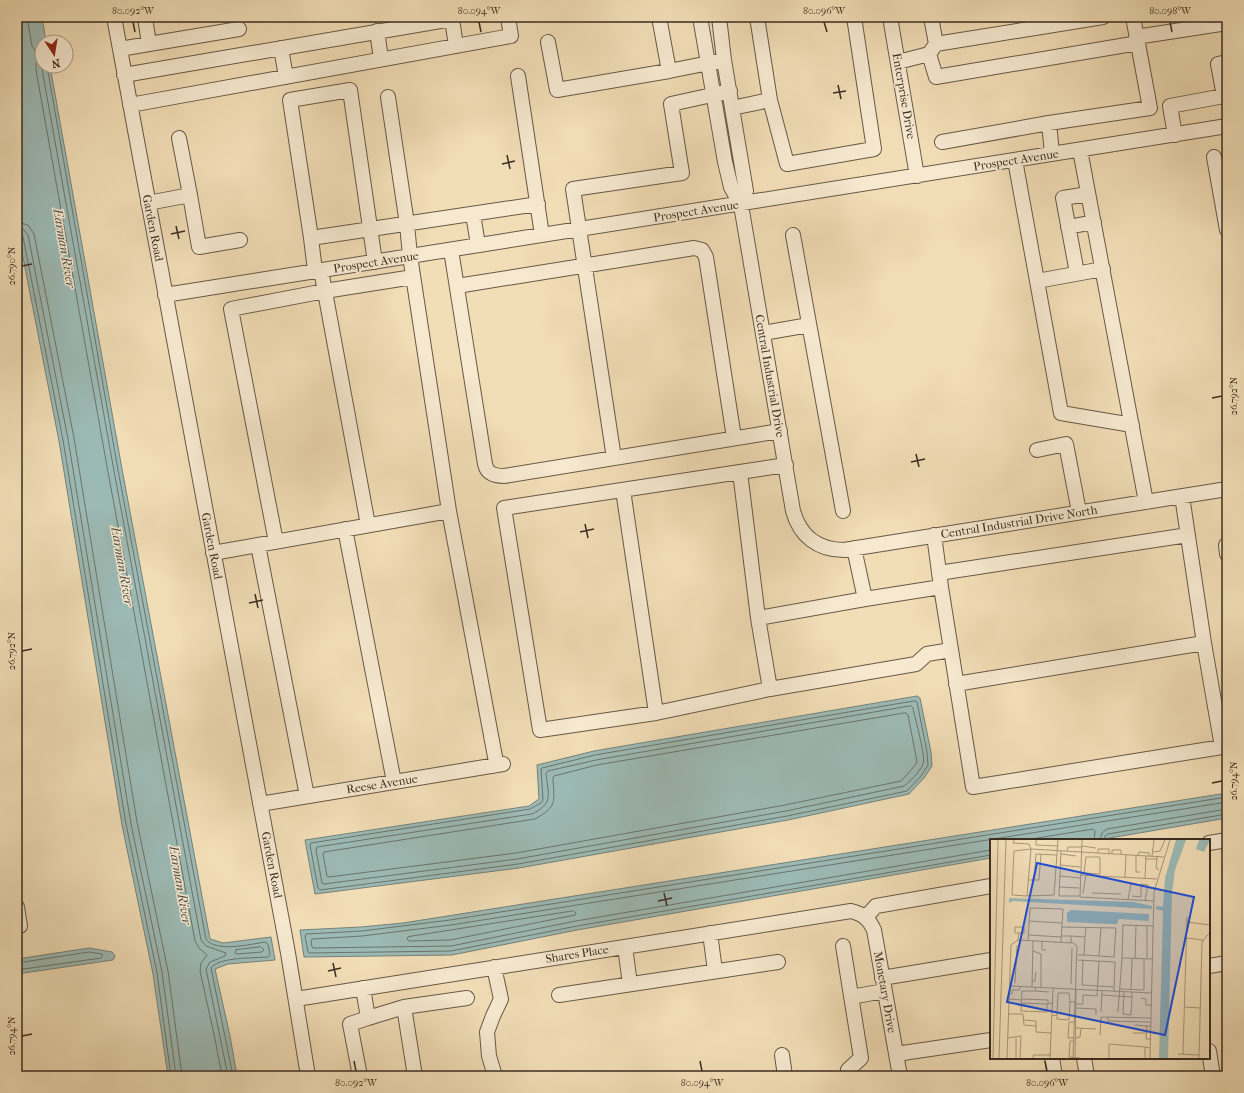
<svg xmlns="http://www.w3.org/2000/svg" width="1244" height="1093" font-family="'IM FELL French Canon',serif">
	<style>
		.water { fill: #9cbab5; stroke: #75827a }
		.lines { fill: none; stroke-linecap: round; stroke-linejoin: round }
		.shore { stroke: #6c746b; stroke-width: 1 }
		.minor-casing { stroke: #685946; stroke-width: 16 }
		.minor { stroke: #f6e9d0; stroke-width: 14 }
		.ticks { fill: none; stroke: #3b2d21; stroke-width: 1.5 }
		.labels { text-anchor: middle; stroke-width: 3; stroke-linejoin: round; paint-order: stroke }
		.street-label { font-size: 12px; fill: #3b2d21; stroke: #f6e9d0 }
		.water-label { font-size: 13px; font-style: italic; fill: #535046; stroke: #f6e9d0 }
		.inset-road { fill: none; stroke: #a8977a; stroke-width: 1 }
		.view { fill: #1d4ed8; fill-opacity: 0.15; stroke: #1d4ed8; stroke-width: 2 }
		.inset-edge { fill: none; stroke: #3b2d21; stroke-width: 2 }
		.neatline { fill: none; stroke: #3b2d21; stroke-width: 1.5 }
		.ticks-label { font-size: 10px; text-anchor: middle; fill: #3b2d21 }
	</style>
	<rect width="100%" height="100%" fill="#f1ddb6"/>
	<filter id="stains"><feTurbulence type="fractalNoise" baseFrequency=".005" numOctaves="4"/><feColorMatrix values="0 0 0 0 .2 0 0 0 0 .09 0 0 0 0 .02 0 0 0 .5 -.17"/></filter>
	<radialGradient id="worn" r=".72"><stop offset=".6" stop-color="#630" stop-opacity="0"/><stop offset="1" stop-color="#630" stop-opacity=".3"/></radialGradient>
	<!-- water -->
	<path class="water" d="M 17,17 L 42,17 L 46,42 L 42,42 L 42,66 L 50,66 L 122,469 L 210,939 L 223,943 L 271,937 L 275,960 L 228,964 L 215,969 L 230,1036 L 237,1076 L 168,1076 L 153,974 L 122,825 L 59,441 L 17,227 Z
		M 917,696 L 920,698 L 931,752 L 932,766 L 924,778 L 909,794 L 788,820 L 519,868 L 315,894 L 305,840 L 529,806 L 539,799 L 537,765 L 594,751 Z
		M 1227,793 L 1227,818 L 1098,840 L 991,840 L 991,858 L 577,930 L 452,955 L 304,957 L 300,930 L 361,927 L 403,923 Z
		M 89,948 L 112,952 L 115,956 L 113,960 L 17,974 L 17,959 Z"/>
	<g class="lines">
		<!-- shore -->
		<path class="shore" d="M 27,17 L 32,46 L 39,56 L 36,63 L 36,70 L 108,472 L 195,941 L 199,948 L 207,955 L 201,963 L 200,971 L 215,1039 L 222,1076
			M 42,64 L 42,69 L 114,471 L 201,940 L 206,946 L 226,953 L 225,956 L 210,962 L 206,969 L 228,1076
			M 47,66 L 118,470 L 206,939 C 215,953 252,944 265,942 L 268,944 L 270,955 L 268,957 C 255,958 218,957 211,968 L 233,1076
			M 17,222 L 28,225 L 34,234 L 74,438 L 137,822 L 168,971 L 182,1076
			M 17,228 L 24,230 L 28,235 L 68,439 L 131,824 L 162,972 L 176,1076
			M 17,233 L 21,233 L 23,237 L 63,440 L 126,824 L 157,973 L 171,1076
			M 915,701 L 917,702 L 927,752 L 928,765 L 921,776 L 907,791 L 787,816 L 518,864 L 320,890 L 318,888 L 310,845 L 311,843 L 530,809 L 541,803 L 543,800 L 541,769 L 542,768 L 595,755 Z
			M 911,706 L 913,708 C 915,719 926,756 923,764 C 920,772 910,781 904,786 L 786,811 L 517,859 L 324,884 L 322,883 L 316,850 L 317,847 L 532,814 C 554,803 548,795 546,773 L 548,771 L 596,760 Z
			M 906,713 L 908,715 L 917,762 L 912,769 L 901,781 L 785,805 L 516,853 L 329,877 L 327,876 L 323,854 L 324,852 L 535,819 C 558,806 554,802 553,778 L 554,776 L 597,765 Z
			M 1025,840 L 1093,829 L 1095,831 L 1094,840
			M 1100,840 L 1102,833 L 1107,829 L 1227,809
			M 1105,840 L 1105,836 L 1108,834 L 1227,814
			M 991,850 L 576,921 L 451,946 L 313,948 L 312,947 L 311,941 L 312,939 L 362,936 L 451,925 L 1227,802
			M 991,855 L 577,926 L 451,951 L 309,953 L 308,952 L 305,936 L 306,934 L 362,931 L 450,920 L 1227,797
			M 574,911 L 576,913 L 575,915 L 450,940 L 409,941 L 407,939 L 408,937 Z
			M 261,947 L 264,950 L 262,952 L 237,954 L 235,953 L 236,950 Z
			M 17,963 L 89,952 L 102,954 L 103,955 L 101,958 L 17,970"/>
		<!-- minor casing -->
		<g class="minor-casing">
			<path id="minor" d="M 114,17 L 288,953 L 308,1076
				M 659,17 L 669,71
				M 700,17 L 725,162 L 731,187 L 741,205 L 793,511 C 800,536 818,550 844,550 L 1227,489
				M 719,17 L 724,60 L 746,191 L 741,205
				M 757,17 L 770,100
				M 890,17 L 917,176
				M 377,31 L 381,59
				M 1136,37 L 1227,23
				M 548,42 L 557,90 L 669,71 L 724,60
				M 149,44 L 239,29
				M 936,44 L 1103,17
				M 281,48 L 286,77
				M 120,49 L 149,44 L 145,17
				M 929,54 L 936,77 L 1138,43
				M 898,62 L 929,54 L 936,44 L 931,17
				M 124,75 L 452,19 L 456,46
				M 518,76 L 542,235
				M 130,105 L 511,36 L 508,17
				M 732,108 L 770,100 L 787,164 L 874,149 L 854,17
				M 1175,135 L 1170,106 L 1224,96 L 1218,64 L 1227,62
				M 179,138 L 190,195
				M 942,142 L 1049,123
				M 1080,150 L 1146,502
				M 1052,154 L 1049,123 L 1150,108 L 1133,17
				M 1214,157 L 1227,230
				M 1015,160 L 1061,413 L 1132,425
				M 148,203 L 190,195 L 199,247 L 240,240
				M 473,214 L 478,245
				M 1068,227 L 1094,222
				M 793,235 L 843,511
				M 311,238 L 290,100 L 350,90 L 375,262
				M 451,250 L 485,464 C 487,474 494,476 504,476 L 780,431
				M 321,270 L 368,525
				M 315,271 L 311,238 L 538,204
				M 1077,273 L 1063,198 L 1088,194
				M 1037,281 L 1103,269
				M 457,286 L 694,248 L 702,250 L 706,257 L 734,438
				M 165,295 L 1227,126
				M 763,333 L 809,325
				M 1037,450 L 1066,444 L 1079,512
				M 614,458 L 573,189 L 682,173 L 671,104 L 730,91
				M 740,472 L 504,508 L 540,730 L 656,713 L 770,689 L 916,664 L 927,654 L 951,650
				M 623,490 L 656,713
				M 449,511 L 496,762 L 493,766
				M 345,529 L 394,782
				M 934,535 L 941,587 L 973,787 L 1222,747 L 1204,643 L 1182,496
				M 276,542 L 231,309 L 325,291 L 413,277
				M 258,545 L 307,796
				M 1227,545 L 1226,545 L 1227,554
				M 854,548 L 865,599 L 941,587
				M 213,553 L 449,511 L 410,256 L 407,224 L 388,97
				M 939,573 L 1188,535
				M 758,618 L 740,472 L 786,465
				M 956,684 L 1204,643
				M 770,689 L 758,618 L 865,599
				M 260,804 L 503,764
				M 1209,843 L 1227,840
				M 17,907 L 20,926
				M 866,917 L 876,906 L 991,886
				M 710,933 L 715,971
				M 843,946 L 861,1058 L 848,1070 L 849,1076
				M 625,947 L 630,984
				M 1209,966 L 1227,963
				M 494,967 L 501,999 L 493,1016 L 487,1032 L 489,1056 L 495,1076
				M 882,978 L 991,960
				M 559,995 L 778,962
				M 851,997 L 884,991
				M 296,999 L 851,911 C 863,914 869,919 874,930 L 900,1076
				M 368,1018 L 404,1007
				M 1209,1051 L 1213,1076
				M 896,1054 L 991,1040
				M 782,1055 L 785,1076
				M 1052,1058 L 1055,1076
				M 1084,1058 L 1087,1076
				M 360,1076 L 350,1024 L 368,1018 L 363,988
				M 415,1076 L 404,1007 L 467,998"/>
		</g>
		<!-- minor -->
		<use href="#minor" class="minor"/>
	</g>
	<!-- ticks -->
	<path class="ticks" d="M 133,22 L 135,32M 479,22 L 481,32M 824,22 L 827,32M 1170,22 L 1172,32M 838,85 L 841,99M 833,93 L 846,91M 507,155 L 510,169M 502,164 L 515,161M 176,226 L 179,239M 171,234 L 185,231M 22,266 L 32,264M 1212,398 L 1222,396M 916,454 L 919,467M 911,462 L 925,459M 585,524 L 588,538M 580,532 L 594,529M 255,594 L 258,608M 249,603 L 263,600M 22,651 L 32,649M 1212,783 L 1222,781M 664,893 L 667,906M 658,901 L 672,898M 333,963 L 336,977M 328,971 L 341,968M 22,1036 L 32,1034M 354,1061 L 356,1071M 700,1061 L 702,1071M 1045,1061 L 1047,1071"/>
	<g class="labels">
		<!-- street labels -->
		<g class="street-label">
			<text transform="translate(904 96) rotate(80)" y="4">Enterprise Drive</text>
			<text transform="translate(1016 160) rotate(-9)" y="4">Prospect Avenue</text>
			<text transform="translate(696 211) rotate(-9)" y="4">Prospect Avenue</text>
			<text transform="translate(153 228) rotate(79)" y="4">Garden Road</text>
			<text transform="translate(376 262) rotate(-9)" y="4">Prospect Avenue</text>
			<text transform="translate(770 376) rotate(80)" y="4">Central Industrial Drive</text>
			<text transform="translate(1019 522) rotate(-9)" y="4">Central Industrial Drive North</text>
			<text transform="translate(212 546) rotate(79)" y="4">Garden Road</text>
			<text transform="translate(382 784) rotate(-9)" y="4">Reese Avenue</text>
			<text transform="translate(272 865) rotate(79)" y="4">Garden Road</text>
			<text transform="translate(577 954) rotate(-9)" y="4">Shares Place</text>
			<text transform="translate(885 992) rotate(80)" y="4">Monetary Drive</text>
		</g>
		<!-- water labels -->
		<g class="water-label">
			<text transform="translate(65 248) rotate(80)" y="5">Earman River</text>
			<text transform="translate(123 566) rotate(80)" y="5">Earman River</text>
			<text transform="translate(181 885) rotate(80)" y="5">Earman River</text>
		</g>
	</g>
	<!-- overview -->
	<g transform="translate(990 839)">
		<rect width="220" height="220" fill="#f1ddb6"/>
		<path d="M 186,1 L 196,1 L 185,31 L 182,53 L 178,219 L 169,219 L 173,72 L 166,70 L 166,67 L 173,68 L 175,39 ZM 209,1 L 220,1 L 214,13 L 206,10 ZM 19,59 L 143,63 L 162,67 L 162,70 L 23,62 L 19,64 ZM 81,71 L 159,75 L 159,82 L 129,80 L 127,85 L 120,85 L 77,83 L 77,74 Z" fill="#9cbab5"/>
		<path class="inset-road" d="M 24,1 L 23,4 L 39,5 L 41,10 L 37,57 L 22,56 L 24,12 L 41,10 L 174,18M 46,1 L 46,6 L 68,7M 92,1 L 90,58 L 164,62M 92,7 L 106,9M 71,12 L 69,57 L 90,57M 77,12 L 78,8 L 92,8M 163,13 L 170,12 L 175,1M 108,14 L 108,10 L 119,10 L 119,15M 71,15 L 86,17M 122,15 L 122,11 L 131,11 L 131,15M 146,16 L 146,33 L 150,33M 148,16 L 149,13 L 159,14 L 159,17M 162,17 L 164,1M 155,20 L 167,20 L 167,18M 167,20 L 166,29 L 169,31M 70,26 L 90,28M 90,33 L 94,34 L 96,18 L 110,18 L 110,35 L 94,34M 90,36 L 167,40M 70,37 L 90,39M 135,38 L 136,16M 155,39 L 156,17M 38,41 L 44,41 L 46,15 L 67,16M 44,41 L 49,41 L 51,15M 69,48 L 89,49M 93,54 L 96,36M 102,54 L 131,55M 37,57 L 64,56 L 68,1M 142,57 L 151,58 L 151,45 L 158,46 L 155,61M 138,60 L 141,45M 39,82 L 72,84M 197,83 L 220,86M 132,86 L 163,87M 72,88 L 126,89 L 124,118 L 94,116M 39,96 L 71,98M 71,97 L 81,97 L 81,104M 81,97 L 95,98 L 96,88M 196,99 L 213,101M 28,101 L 29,94 L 25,94 L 25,88 L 34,88 L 34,94 L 29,94M 38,102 L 40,69 L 73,70 L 71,103M 52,102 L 52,111 L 56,111M 43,112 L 51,115 L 51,149M 88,116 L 94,116 L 95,98M 109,117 L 111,88M 132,119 L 133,86M 145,120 L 146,87M 157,120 L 157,87M 88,121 L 125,123 L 124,152M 93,121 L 92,146 L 124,148M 42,142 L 45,142 L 46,133M 25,144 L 27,106M 81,145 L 82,109M 20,147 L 162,154M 42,148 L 43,102M 46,148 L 45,152 L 32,152 L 31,172 L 57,173 L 57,165 L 63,164M 130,150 L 154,151 L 154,120M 141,151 L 142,120M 45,152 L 59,153M 134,153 L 133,175 L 141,176 L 142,158M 19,155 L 22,155 L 22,151 L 29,151 L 30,148M 112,156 L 142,158 L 142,153M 151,159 L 156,160 L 156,166 L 161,166M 19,160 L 32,161M 32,160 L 58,161 L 58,164M 32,164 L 57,165M 85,165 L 93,165 L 93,156 L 107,157 L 109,122M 195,168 L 210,169M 85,169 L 106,170 L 106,176M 111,173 L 112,152M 128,173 L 132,119 L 162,120M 19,175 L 33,175 L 34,186 L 46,187 L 46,193 L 61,194M 67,176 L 67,180 L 79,181 L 80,163M 62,177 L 67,176 L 68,154 L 79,154 L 80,163 L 85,163M 118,178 L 118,182 L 161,183M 34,181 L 46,182 L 46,187M 145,186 L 157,187M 86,189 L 106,190M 143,194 L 157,194M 110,196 L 111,178 L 161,179M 18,199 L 31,197 L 30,219M 83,199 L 78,199 L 79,183 L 84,183M 86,199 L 90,198 L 91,189M 160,200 L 156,200 L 157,187 L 161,187M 83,202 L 80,202 L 79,218 L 90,219M 188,215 L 209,216M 193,215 L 197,78M 3,219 L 8,1M 9,219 L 16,1M 17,219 L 21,106 L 28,101 L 83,104 L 87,107 L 83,219M 26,219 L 26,199M 43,219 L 43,216 L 61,216M 60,219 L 63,149M 85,219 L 86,151M 119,219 L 119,205 L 155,208M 155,219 L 155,208 L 160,209M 160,219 L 164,53 L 180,1M 209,219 L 212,103 L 220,93"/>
		<path class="view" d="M 47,24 L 204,58 L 175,196 L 17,163 Z"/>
		<rect width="220" height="220" class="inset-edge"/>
	</g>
	<!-- margin -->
	<rect width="1244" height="1093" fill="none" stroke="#f1ddb6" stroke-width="44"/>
	<!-- north arrow -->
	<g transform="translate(54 54) rotate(168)"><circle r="19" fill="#f6e9d0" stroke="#ab9e8a"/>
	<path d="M0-3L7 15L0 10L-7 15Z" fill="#8f2418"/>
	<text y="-6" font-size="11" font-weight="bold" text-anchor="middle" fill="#3b2d21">N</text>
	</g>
	<rect x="22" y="22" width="1200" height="1049" class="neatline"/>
	<g class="ticks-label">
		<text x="133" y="14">80.092°W</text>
		<text x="479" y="14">80.094°W</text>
		<text x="824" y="14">80.096°W</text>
		<text x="1170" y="14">80.098°W</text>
		<text transform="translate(11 266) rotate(-90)" y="4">26.790°N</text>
		<text transform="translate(1233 396) rotate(-90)" y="4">26.792°N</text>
		<text transform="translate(11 651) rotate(-90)" y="4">26.792°N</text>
		<text transform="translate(1233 781) rotate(-90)" y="4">26.794°N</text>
		<text transform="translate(11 1036) rotate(-90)" y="4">26.794°N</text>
		<text x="356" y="1086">80.092°W</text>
		<text x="702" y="1086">80.094°W</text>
		<text x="1047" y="1086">80.096°W</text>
	</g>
	<rect width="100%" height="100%" filter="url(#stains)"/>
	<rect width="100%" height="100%" fill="url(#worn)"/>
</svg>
